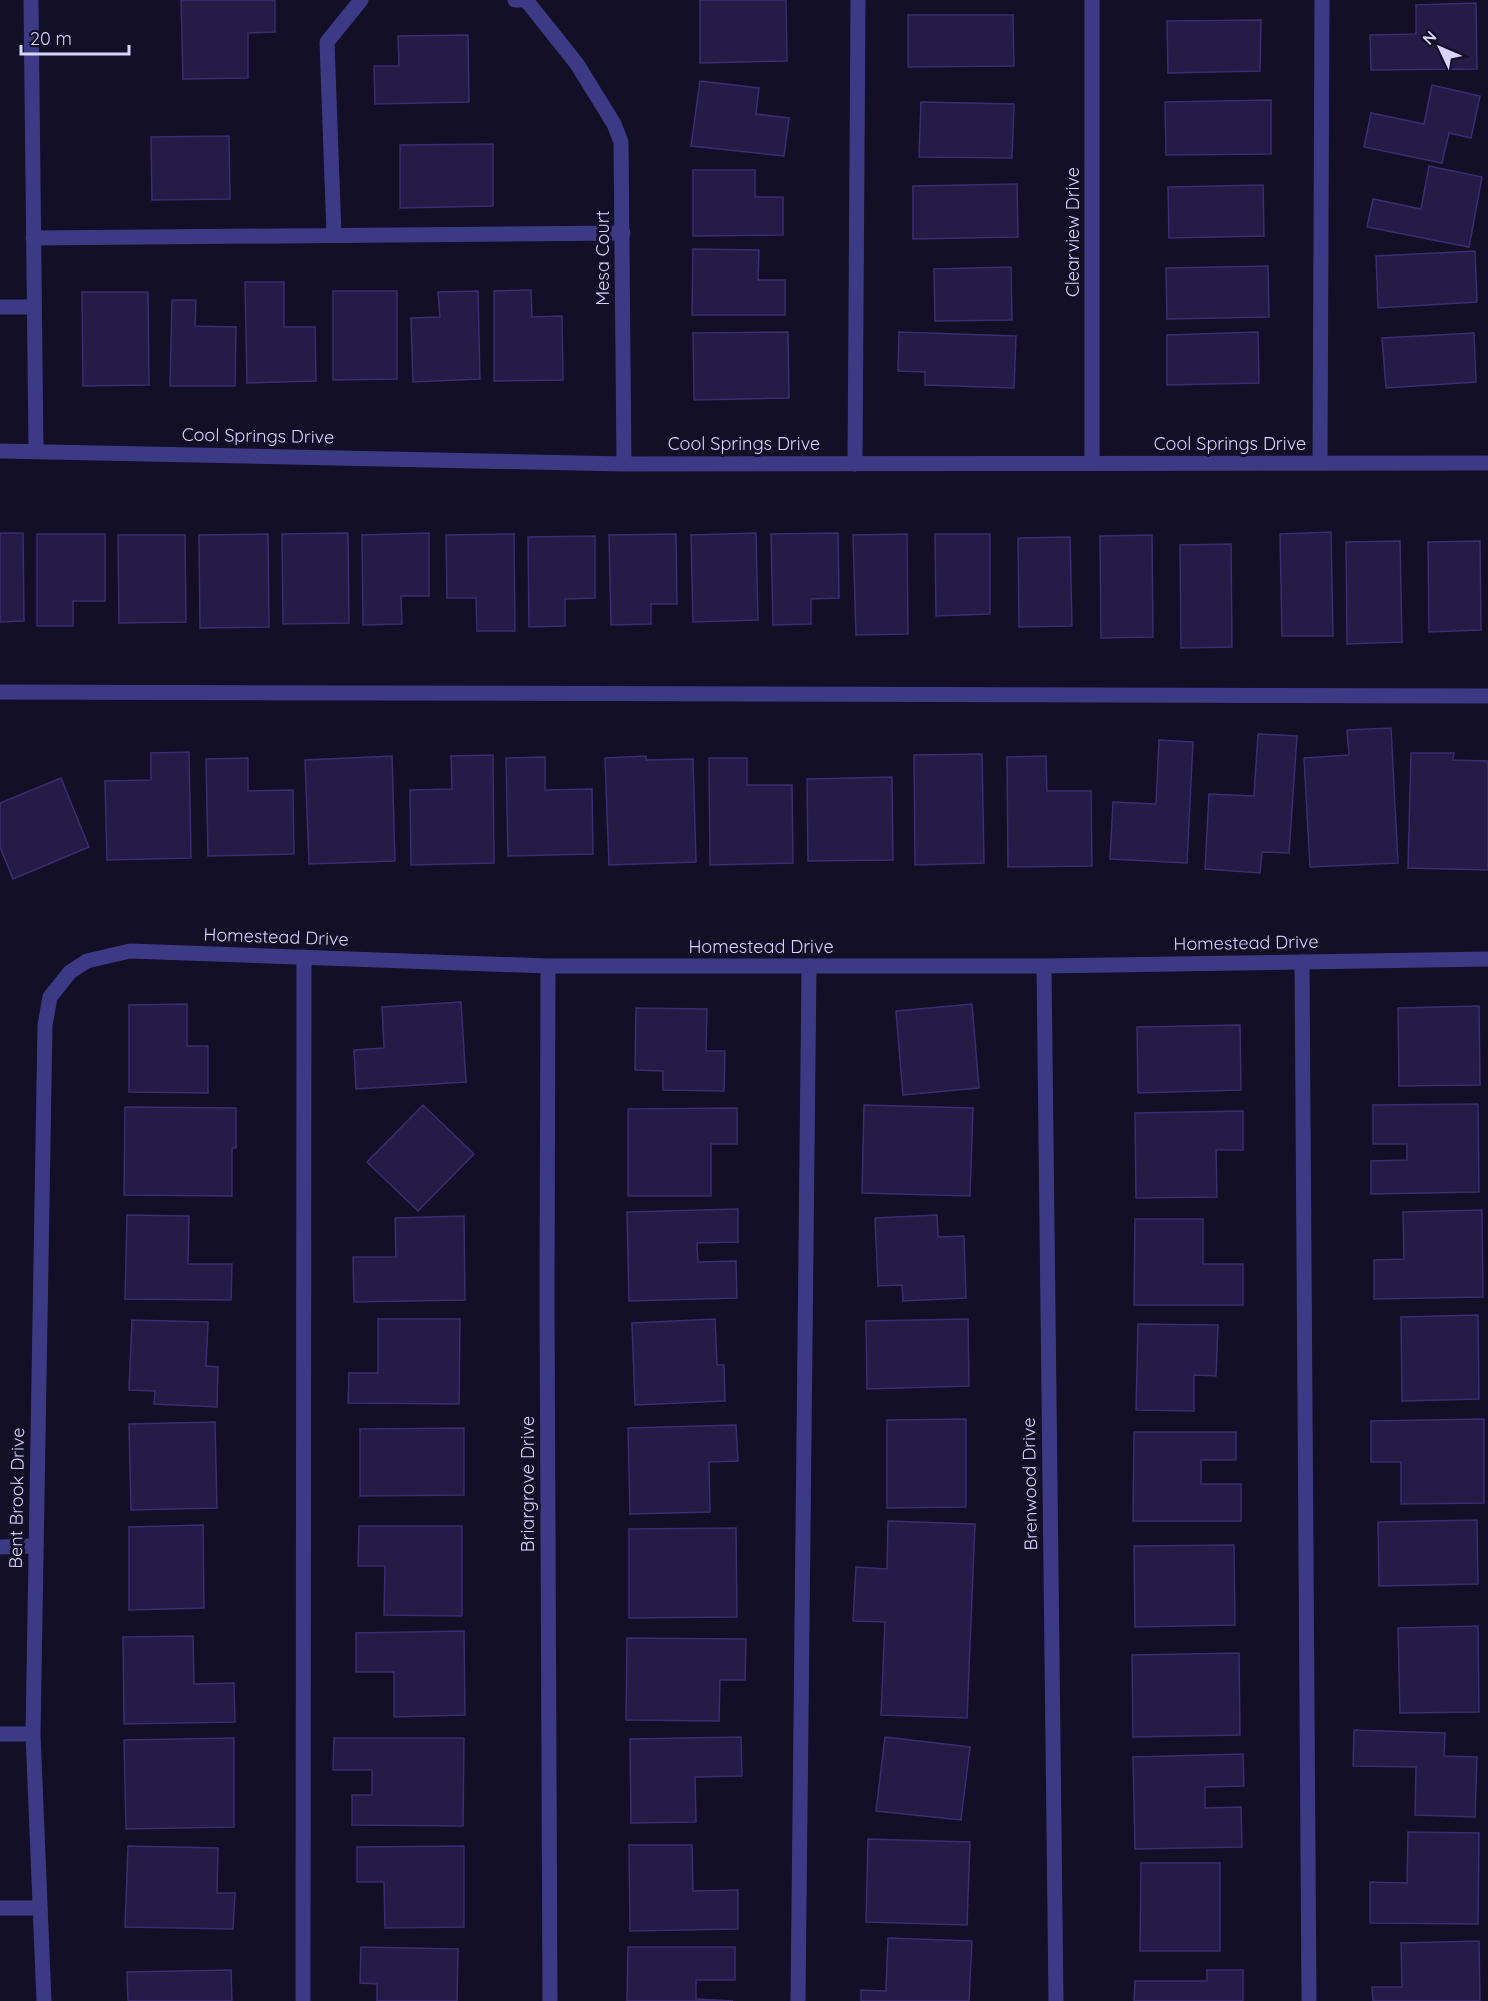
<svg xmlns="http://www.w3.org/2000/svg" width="1488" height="2001" font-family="Quicksand,sans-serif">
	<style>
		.building { fill: #241b47; stroke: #3b2d73; stroke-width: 1.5 }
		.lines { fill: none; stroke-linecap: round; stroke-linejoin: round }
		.service { stroke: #3d3a85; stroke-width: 15 }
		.minor { stroke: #3d3a85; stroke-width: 15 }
		.labels { text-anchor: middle; stroke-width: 6; stroke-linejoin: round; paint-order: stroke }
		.street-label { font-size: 18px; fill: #d9d4ff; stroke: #130f26 }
	</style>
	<rect width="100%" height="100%" fill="#130f26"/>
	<!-- building -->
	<path class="building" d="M 181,0 L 275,0 L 275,32 L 248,33 L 248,78 L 183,79 Z
		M 700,0 L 786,0 L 787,61 L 700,63 Z
		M 1476,3 L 1477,69 L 1371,70 L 1370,35 L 1416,34 L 1416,5 Z
		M 908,15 L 1013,15 L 1014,66 L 908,67 Z
		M 1261,20 L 1260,71 L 1168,73 L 1167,21 Z
		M 468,35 L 469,102 L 375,104 L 374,66 L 399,66 L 398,36 Z
		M 700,81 L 759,88 L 756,114 L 789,118 L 784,156 L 691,146 Z
		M 1432,85 L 1480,96 L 1471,138 L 1449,133 L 1442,163 L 1364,147 L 1371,113 L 1424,124 Z
		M 1271,100 L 1271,154 L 1166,155 L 1165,102 Z
		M 921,102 L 1014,104 L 1012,158 L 919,157 Z
		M 229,136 L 230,199 L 152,200 L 151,137 Z
		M 493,144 L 493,206 L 400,208 L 400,145 Z
		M 1429,166 L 1482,177 L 1469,247 L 1367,227 L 1373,199 L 1421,209 Z
		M 693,170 L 755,170 L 755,197 L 783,197 L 783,235 L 693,236 Z
		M 1017,184 L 1018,237 L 913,239 L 913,186 Z
		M 1263,185 L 1264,236 L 1169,238 L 1168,187 Z
		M 693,249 L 759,250 L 758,280 L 785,280 L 785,315 L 692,315 Z
		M 1475,251 L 1477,302 L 1378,308 L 1376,256 Z
		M 1268,266 L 1269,317 L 1167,319 L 1166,268 Z
		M 1011,267 L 1012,320 L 935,321 L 934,269 Z
		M 245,282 L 284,282 L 284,327 L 315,327 L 316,381 L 247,383 Z
		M 531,290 L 532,317 L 562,316 L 563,380 L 494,381 L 494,291 Z
		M 333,291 L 397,291 L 397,379 L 333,380 Z
		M 478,291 L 480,379 L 413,382 L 411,318 L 440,317 L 438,292 Z
		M 82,292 L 148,292 L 149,385 L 83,386 Z
		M 172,300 L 196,300 L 195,326 L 236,327 L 235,386 L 170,386 Z
		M 788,332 L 789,398 L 694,400 L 693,333 Z
		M 899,332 L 1016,336 L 1014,388 L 925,385 L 925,372 L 898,371 Z
		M 1258,332 L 1259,383 L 1167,385 L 1167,335 Z
		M 1474,333 L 1476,382 L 1386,388 L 1382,338 Z
		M 1331,532 L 1333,636 L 1282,636 L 1280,534 Z
		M 0,533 L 23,533 L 24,621 L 0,622 Z
		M 348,533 L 349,623 L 283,624 L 282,534 Z
		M 429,533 L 429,596 L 401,596 L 402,624 L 363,625 L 362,535 Z
		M 756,533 L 758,620 L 693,622 L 691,535 Z
		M 838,533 L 839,598 L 811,599 L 811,624 L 773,625 L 771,534 Z
		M 37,534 L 105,534 L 105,601 L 73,601 L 73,626 L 37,626 Z
		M 268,534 L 269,627 L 200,628 L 199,535 Z
		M 514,534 L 515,631 L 477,631 L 476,598 L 447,598 L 446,535 Z
		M 676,534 L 677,604 L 651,604 L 651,624 L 611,625 L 609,535 Z
		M 907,534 L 908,634 L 856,635 L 853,535 Z
		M 935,534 L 990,534 L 990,614 L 936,616 Z
		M 118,535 L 185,535 L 186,622 L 119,623 Z
		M 1152,535 L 1153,637 L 1101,638 L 1100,536 Z
		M 595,536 L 595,598 L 565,599 L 565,626 L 529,627 L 528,537 Z
		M 1070,537 L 1072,626 L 1019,627 L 1018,538 Z
		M 1400,541 L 1402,642 L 1347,644 L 1346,542 Z
		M 1480,541 L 1481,630 L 1429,632 L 1428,542 Z
		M 1231,544 L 1232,647 L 1181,648 L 1180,545 Z
		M 1391,728 L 1398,863 L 1310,867 L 1304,758 L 1349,755 L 1347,730 Z
		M 1258,734 L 1297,736 L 1289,853 L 1262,852 L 1260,873 L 1205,869 L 1209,794 L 1254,796 Z
		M 1159,740 L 1193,742 L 1187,863 L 1110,859 L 1113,802 L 1156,804 Z
		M 189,752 L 191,858 L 107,860 L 105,781 L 151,780 L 151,753 Z
		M 1411,753 L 1454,753 L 1453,760 L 1488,761 L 1488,870 L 1408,868 Z
		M 982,754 L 984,863 L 915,865 L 914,755 Z
		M 493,755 L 494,863 L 411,865 L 410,790 L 452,789 L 451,756 Z
		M 392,756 L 395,861 L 309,864 L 305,760 Z
		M 646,756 L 646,760 L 693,759 L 696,862 L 609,865 L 605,758 Z
		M 1046,756 L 1047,791 L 1091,791 L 1092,866 L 1008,867 L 1007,757 Z
		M 545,757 L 545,790 L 592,789 L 593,854 L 508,856 L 506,758 Z
		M 248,758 L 248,791 L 293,790 L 294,854 L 208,856 L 206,759 Z
		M 709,758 L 747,758 L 747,785 L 792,785 L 793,863 L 710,865 Z
		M 892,777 L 893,860 L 808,861 L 807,779 Z
		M 61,778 L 89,847 L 13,879 L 0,847 L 0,803 Z
		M 461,1002 L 466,1082 L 356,1089 L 354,1050 L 384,1048 L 382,1007 Z
		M 187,1004 L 187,1046 L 208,1046 L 208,1093 L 129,1092 L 129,1005 Z
		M 972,1004 L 979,1088 L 903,1095 L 896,1011 Z
		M 1479,1006 L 1480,1085 L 1399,1086 L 1398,1008 Z
		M 636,1008 L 707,1009 L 706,1051 L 725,1051 L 724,1091 L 663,1090 L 663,1071 L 635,1070 Z
		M 1240,1025 L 1241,1090 L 1138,1093 L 1137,1027 Z
		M 1478,1104 L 1479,1192 L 1371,1194 L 1371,1161 L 1407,1160 L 1407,1144 L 1373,1144 L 1373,1105 Z
		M 423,1105 L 474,1154 L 418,1211 L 367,1162 Z
		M 864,1105 L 973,1108 L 970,1196 L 862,1193 Z
		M 125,1107 L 236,1108 L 236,1148 L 232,1148 L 232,1196 L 124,1195 Z
		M 737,1108 L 737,1144 L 711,1144 L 711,1196 L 628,1196 L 628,1109 Z
		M 1243,1111 L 1243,1150 L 1216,1150 L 1217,1197 L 1136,1198 L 1135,1113 Z
		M 738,1209 L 738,1242 L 697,1243 L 698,1262 L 736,1261 L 737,1298 L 629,1301 L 627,1212 Z
		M 1482,1210 L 1483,1297 L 1374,1299 L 1374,1260 L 1404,1259 L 1403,1212 Z
		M 127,1215 L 189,1216 L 188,1264 L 232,1264 L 231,1300 L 125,1299 Z
		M 937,1215 L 938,1237 L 964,1236 L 966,1298 L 903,1301 L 902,1285 L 878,1286 L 875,1218 Z
		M 464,1216 L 465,1300 L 354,1302 L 353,1257 L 396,1257 L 395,1218 Z
		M 1135,1219 L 1203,1219 L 1203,1264 L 1243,1264 L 1243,1305 L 1134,1305 Z
		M 1478,1315 L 1479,1399 L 1402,1401 L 1401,1317 Z
		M 378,1319 L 460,1319 L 459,1404 L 348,1403 L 349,1373 L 378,1373 Z
		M 715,1319 L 717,1365 L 724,1365 L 725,1401 L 635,1405 L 632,1323 Z
		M 968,1319 L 969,1386 L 867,1389 L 866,1321 Z
		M 132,1320 L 208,1322 L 206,1366 L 218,1367 L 217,1407 L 154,1404 L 155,1391 L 129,1390 Z
		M 1138,1324 L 1218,1325 L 1216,1376 L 1194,1375 L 1194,1411 L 1136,1410 Z
		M 966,1419 L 966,1507 L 887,1508 L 887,1420 Z
		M 1484,1419 L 1484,1503 L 1401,1504 L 1401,1462 L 1371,1462 L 1371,1421 Z
		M 215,1422 L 217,1508 L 131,1510 L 129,1424 Z
		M 736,1425 L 738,1461 L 709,1462 L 710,1512 L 630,1514 L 628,1428 Z
		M 464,1428 L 464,1495 L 360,1496 L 360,1429 Z
		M 1134,1432 L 1236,1432 L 1236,1460 L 1201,1460 L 1201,1484 L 1241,1484 L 1241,1521 L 1133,1521 Z
		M 1477,1520 L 1478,1584 L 1379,1586 L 1378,1522 Z
		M 888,1521 L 975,1524 L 967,1718 L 881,1715 L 885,1622 L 853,1621 L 856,1567 L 887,1569 Z
		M 203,1525 L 204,1608 L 129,1610 L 129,1527 Z
		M 359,1526 L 462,1526 L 462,1616 L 384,1615 L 385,1566 L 358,1566 Z
		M 736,1528 L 737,1617 L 629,1618 L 629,1529 Z
		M 1234,1545 L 1235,1625 L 1135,1627 L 1134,1546 Z
		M 1478,1626 L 1479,1712 L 1400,1713 L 1398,1628 Z
		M 464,1631 L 465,1715 L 394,1717 L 394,1672 L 356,1672 L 356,1633 Z
		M 193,1636 L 194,1684 L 234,1683 L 235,1722 L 124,1724 L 123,1637 Z
		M 627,1638 L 746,1639 L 745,1680 L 720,1680 L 719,1721 L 626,1720 Z
		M 1239,1653 L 1240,1735 L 1133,1737 L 1132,1655 Z
		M 1354,1730 L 1445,1733 L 1444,1756 L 1477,1757 L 1475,1817 L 1415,1815 L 1416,1767 L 1353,1766 Z
		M 741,1737 L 742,1776 L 695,1777 L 696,1822 L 631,1823 L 630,1739 Z
		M 885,1737 L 970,1747 L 961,1820 L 876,1811 Z
		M 234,1738 L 234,1827 L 126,1829 L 124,1740 Z
		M 334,1738 L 464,1738 L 463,1826 L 352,1825 L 352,1795 L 372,1795 L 372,1770 L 333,1770 Z
		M 1243,1754 L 1244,1786 L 1205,1787 L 1205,1808 L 1241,1807 L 1242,1847 L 1135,1849 L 1133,1757 Z
		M 1408,1832 L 1479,1833 L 1478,1924 L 1370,1923 L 1370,1882 L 1407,1883 Z
		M 868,1839 L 970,1842 L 967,1925 L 866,1922 Z
		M 629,1845 L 692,1845 L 693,1891 L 738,1890 L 738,1929 L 630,1931 Z
		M 128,1846 L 218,1848 L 217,1893 L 235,1893 L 233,1929 L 125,1927 Z
		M 464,1846 L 464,1927 L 385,1928 L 384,1882 L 357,1882 L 357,1847 Z
		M 1141,1863 L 1220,1863 L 1220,1951 L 1140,1951 Z
		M 888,1938 L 972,1941 L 969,2001 L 861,2001 L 861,1990 L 886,1991 Z
		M 1479,1941 L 1480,2001 L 1373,2001 L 1372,1987 L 1402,1987 L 1401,1943 Z
		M 361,1947 L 458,1949 L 457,2001 L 377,2001 L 377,1984 L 360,1983 Z
		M 628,1947 L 735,1947 L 735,1980 L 696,1980 L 696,1999 L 733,2001 L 627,2001 Z
		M 231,1970 L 232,2001 L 128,2001 L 127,1972 Z
		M 1207,1970 L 1243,1970 L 1243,2001 L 1134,2001 L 1135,1981 L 1207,1981 Z"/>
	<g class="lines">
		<!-- service -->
		<path class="service" d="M 515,0 L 526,0 L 577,64
			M 334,235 L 327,42 L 361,0
			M 33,238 L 623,233
			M 0,307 L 34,307
			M 1320,463 L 1322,0
			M 855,464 L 858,0
			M 0,692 L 1488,696
			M 1302,962 L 1309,2001
			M 0,1547 L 36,1546
			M 0,1908 L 40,1908
			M 303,2001 L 304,957
			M 798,2001 L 809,966"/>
		<!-- minor -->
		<path class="minor" d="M 31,0 L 36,451
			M 1092,0 L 1092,463
			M 577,64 L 614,124 L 621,142 L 624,464
			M 0,451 L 624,464 L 1488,463
			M 548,966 L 547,1299 L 550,2001
			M 1044,966 L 1056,2001
			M 0,1734 L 33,1734
			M 44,2001 L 33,1734 L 45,1025 L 50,997 L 70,972 L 87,961 L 130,951 L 548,966 L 1044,966 L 1488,959"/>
	</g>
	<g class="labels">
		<!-- street labels -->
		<g class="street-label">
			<text transform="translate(1073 232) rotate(-90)" y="6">Clearview Drive</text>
			<text transform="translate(603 258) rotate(-90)" y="6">Mesa Court</text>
			<text transform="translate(258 436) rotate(1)" y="6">Cool Springs Drive</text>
			<text x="744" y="450">Cool Springs Drive</text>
			<text x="1230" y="450">Cool Springs Drive</text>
			<text transform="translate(276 937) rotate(2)" y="6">Homestead Drive</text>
			<text transform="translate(1246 943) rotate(-1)" y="6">Homestead Drive</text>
			<text x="761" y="953">Homestead Drive</text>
			<text transform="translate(528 1484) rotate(-90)" y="6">Briargrove Drive</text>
			<text transform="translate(1030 1484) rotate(-91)" y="6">Brenwood Drive</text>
			<text transform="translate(17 1498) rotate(-89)" y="6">Bent Brook Drive</text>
		</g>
	</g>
	<!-- north arrow -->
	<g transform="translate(1440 48) rotate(314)" stroke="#130f26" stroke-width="4.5" paint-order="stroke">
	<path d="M0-4.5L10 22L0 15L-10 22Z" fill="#d9d4ff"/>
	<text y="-9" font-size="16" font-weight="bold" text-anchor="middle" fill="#d9d4ff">N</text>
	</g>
	<!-- scale -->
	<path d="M21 45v9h108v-9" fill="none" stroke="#d9d4ff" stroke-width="3"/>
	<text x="30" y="45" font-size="18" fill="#d9d4ff" stroke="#130f26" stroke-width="4.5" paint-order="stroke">20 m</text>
</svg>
